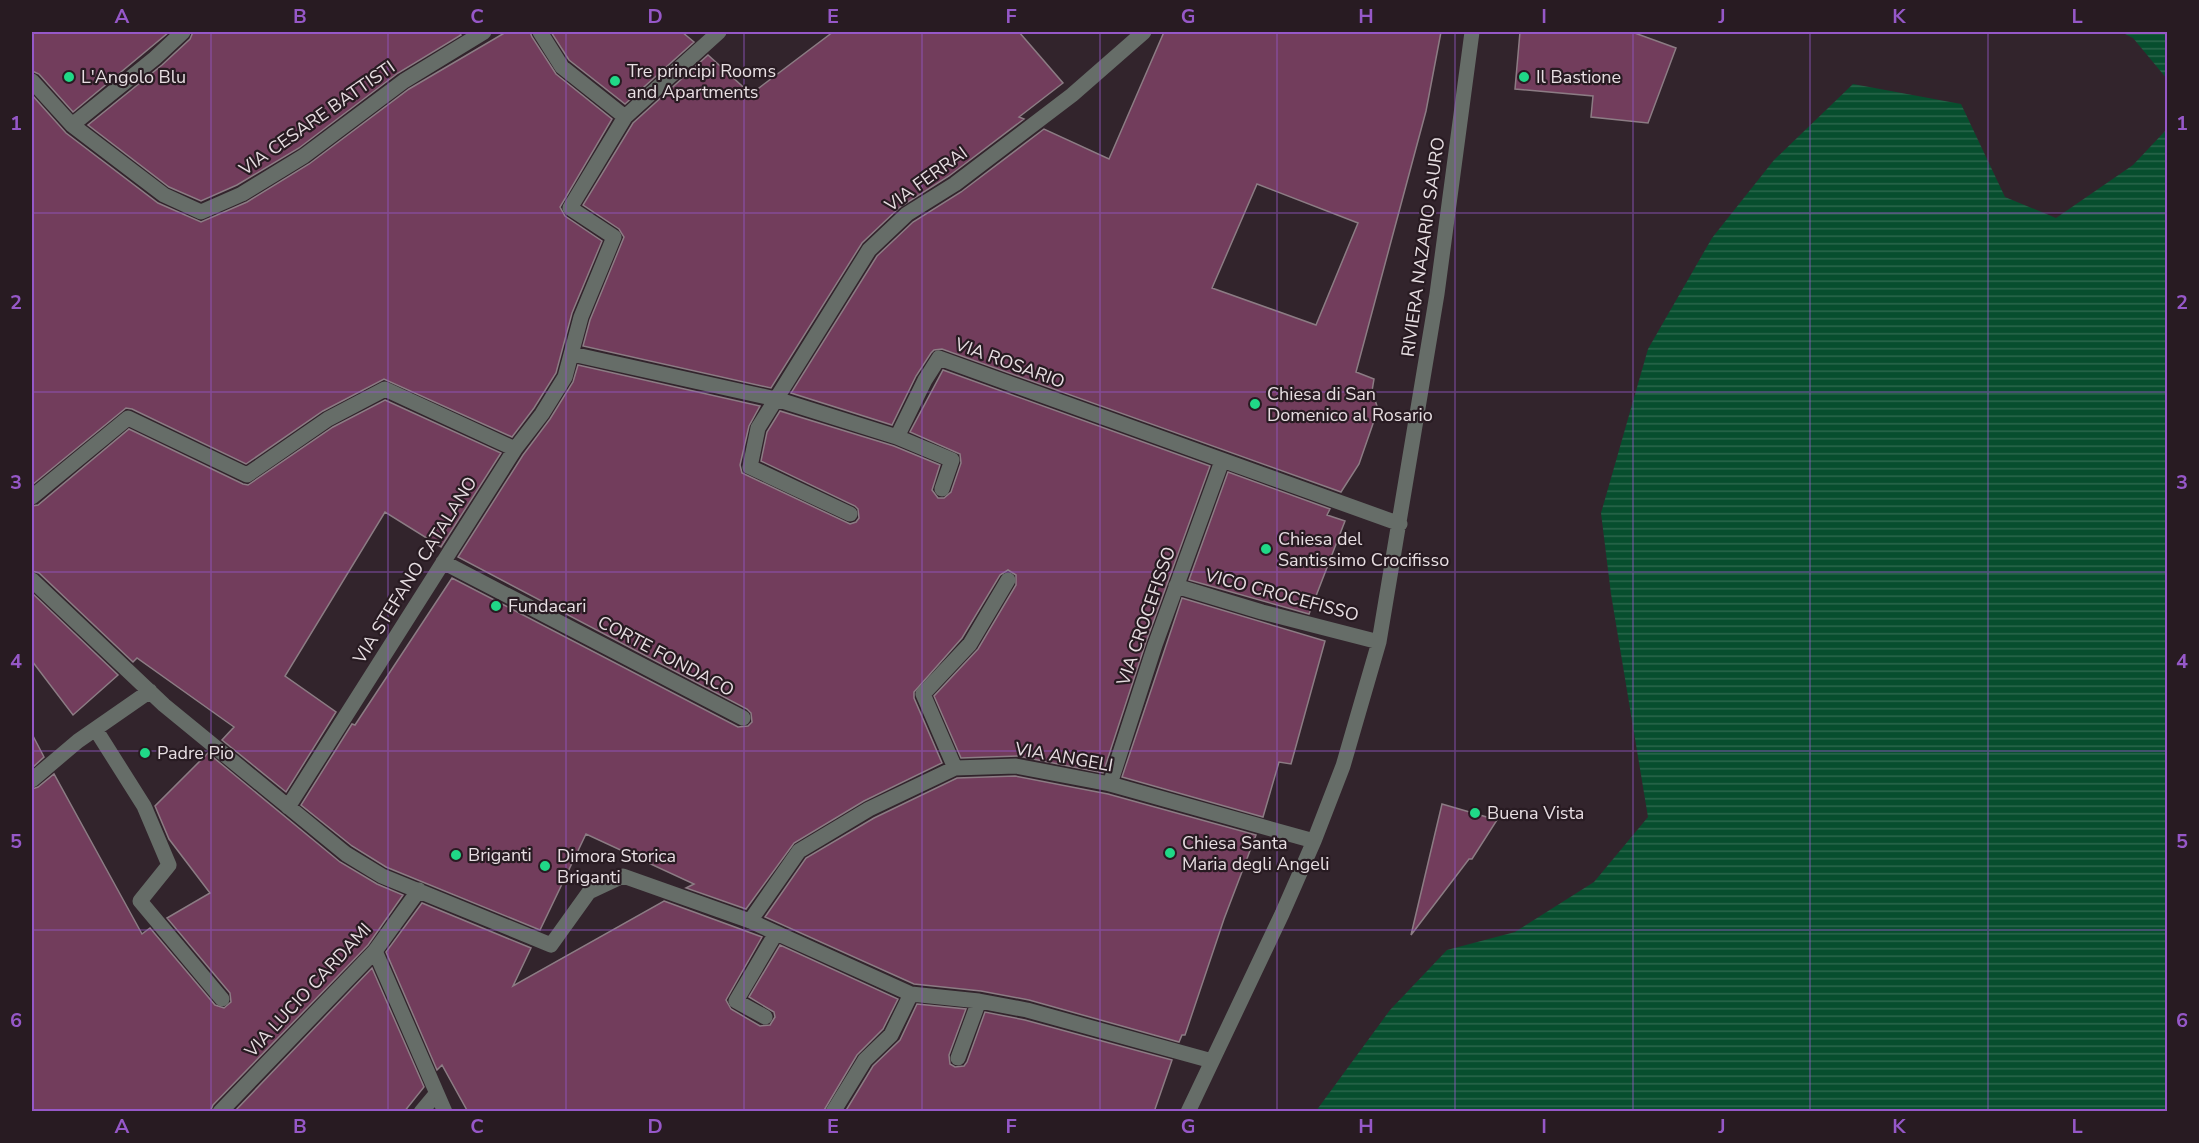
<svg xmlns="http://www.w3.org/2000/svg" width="2199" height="1143" font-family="'Nunito Sans',sans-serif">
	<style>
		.water { fill: url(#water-rules) }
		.building { fill: #723d5c; stroke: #8c7c84; stroke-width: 1.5; fill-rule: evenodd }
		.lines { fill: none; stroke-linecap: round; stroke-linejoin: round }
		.minor { stroke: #666d68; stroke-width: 15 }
		.grid { fill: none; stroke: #9658c8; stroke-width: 1.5; stroke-opacity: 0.55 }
		.poi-dot { fill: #20d887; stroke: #281b22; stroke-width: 2 }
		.labels { text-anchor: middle; stroke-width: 4.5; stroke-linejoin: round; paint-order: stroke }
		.poi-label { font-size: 18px; fill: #e7dee2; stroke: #281b22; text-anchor: start }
		.street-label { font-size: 18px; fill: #e7dee2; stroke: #281b22 }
		.neatline { fill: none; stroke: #9658c8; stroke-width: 2 }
		.grid-label { font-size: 20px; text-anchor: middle; font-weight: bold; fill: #9658c8 }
	</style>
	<defs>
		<pattern id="water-rules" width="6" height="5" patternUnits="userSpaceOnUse" patternTransform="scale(1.5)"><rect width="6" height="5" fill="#074e2e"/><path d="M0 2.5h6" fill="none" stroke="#2b674c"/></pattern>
	</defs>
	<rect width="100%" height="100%" fill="#32242c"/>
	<!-- water -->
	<path class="water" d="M 2121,32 L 2167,32 L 2167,79 L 2133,38 Z
		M 1853,84 L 1961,104 L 2005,197 L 2056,218 L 2133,165 L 2167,129 L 2167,1111 L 1316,1111 L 1390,1010 L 1447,950 L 1515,932 L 1594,882 L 1648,817 L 1611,594 L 1601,513 L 1648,349 L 1712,238 L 1774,160 Z"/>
	<!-- building -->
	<path class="building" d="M 32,32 L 169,32 L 73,112 L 39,74 L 32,71 Z
		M 193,32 L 459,32 L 461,35 L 398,73 L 299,148 L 237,185 L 201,201 L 169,187 L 88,125 L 162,65 L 190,39 Z
		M 506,32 L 530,32 L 532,37 L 556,74 L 612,119 L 560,207 L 565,216 L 602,241 L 572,313 L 556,373 L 534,408 L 512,437 L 384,379 L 323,411 L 246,464 L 132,409 L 126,408 L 32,485 L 32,95 L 66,133 L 158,203 L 201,222 L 247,202 L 309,164 L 409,89 Z
		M 551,32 L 682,32 L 694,42 L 625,104 L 569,60 Z
		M 833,32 L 1019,32 L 1063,83 L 1019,117 L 1024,119 L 949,176 L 900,207 L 862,243 L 771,388 L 583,346 L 590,320 L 624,237 L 619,229 L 583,205 L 633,123 L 708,55 L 751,94 Z
		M 1164,32 L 1441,32 L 1426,111 L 1356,372 L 1374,379 L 1372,391 L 1377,406 L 1376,415 L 1359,464 L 1341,492 L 942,349 L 934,350 L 931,353 L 916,376 L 892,425 L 791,393 L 877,256 L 913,222 L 961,192 L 1044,129 L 1109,159 ZM 1257,184 L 1358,223 L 1316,325 L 1212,288 Z
		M 1520,32 L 1632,32 L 1676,48 L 1648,123 L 1591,117 L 1593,96 L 1515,89 Z
		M 578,365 L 760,406 L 749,426 L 740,465 L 742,473 L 850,524 L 856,522 L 859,518 L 858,509 L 855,506 L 761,461 L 767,432 L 780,411 L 894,446 L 940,465 L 932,490 L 938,498 L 944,498 L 951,492 L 961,463 L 960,454 L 910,432 L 943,370 L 1210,466 L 1146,642 L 1103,773 L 1018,756 L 961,758 L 934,696 L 978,649 L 1016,585 L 1016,575 L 1008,570 L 1000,575 L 962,638 L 914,692 L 914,698 L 942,763 L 864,801 L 794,843 L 746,909 L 686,888 L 694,884 L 586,834 L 540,930 L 386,867 L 352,846 L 301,805 L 352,724 L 355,725 L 452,578 L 738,727 L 748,726 L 752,722 L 751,713 L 747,709 L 458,557 L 523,455 L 550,419 L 573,382 Z
		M 385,400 L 501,453 L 441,547 L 385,512 L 285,676 L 336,712 L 286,792 L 222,740 L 234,727 L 137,658 L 133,662 L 39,573 L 32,571 L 32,506 L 38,505 L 129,429 L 243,484 L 248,485 L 333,427 Z
		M 1228,472 L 1330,509 L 1327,515 L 1345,521 L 1309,614 L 1189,580 Z
		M 32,593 L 118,675 L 73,715 L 32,661 Z
		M 1182,598 L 1325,641 L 1291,764 L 1279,762 L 1263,817 L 1122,777 Z
		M 32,734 L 44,757 L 32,768 Z
		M 208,753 L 340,862 L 377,884 L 403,895 L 368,945 L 213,1105 L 210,1112 L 32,1112 L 32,789 L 38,787 L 54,774 L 142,934 L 150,928 L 215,1005 L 224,1008 L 231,1002 L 230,993 L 167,918 L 210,893 L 169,839 L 155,806 Z
		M 1015,776 L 1108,794 L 1256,835 L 1224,919 L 1185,1035 L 1182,1035 L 1179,1042 L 1029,1000 L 981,991 L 914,984 L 765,917 L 806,858 L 874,818 L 957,778 Z
		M 1442,804 L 1497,820 L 1472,859 L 1469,859 L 1411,935 Z
		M 664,901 L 762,937 L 726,1000 L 731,1009 L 760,1026 L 770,1025 L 775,1017 L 774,1012 L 749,997 L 780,945 L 898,999 L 883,1029 L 857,1055 L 823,1112 L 468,1112 L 442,1065 L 437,1070 L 386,952 L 422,903 L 531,948 L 513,986 Z
		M 372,968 L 424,1087 L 404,1112 L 234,1112 Z
		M 917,1004 L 966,1009 L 949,1055 L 950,1064 L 955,1067 L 964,1066 L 967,1062 L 985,1012 L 1025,1020 L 1172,1060 L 1154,1112 L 845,1112 L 873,1066 L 900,1040 Z"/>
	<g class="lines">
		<!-- minor -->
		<path class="minor" d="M 540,32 L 562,67 L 625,117
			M 32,81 L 72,125 L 93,141 L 164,195 L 201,212 L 242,194 L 304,156 L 404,81 L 484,32
			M 72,125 L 155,58 L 183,32
			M 572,354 L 776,399 L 897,437 L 925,380 L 939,358 L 1400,524
			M 897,437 L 952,460 L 942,489
			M 32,497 L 128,418 L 247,475 L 328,419 L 385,389 L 515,449
			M 850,514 L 750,467 L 758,428 L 869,250 L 907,214 L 955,184 L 1072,95 L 1144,32
			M 443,562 L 743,718
			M 32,580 L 164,705 L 346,854 L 382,876 L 551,945 L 589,892 L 623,876 L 750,921 L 911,994 L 979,1001 L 1027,1010 L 1212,1061
			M 1176,586 L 1262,612 L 1379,642
			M 96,730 L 144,806 L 169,865 L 140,901 L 222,999
			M 955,768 L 923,694 L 970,644 L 1008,580
			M 32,780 L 78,741 L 150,691
			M 1110,784 L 1155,645 L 1222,461
			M 288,807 L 515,449 L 542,414 L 565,377 L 581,317 L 614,237 L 570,208 L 625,117 L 719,32
			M 750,921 L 799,851 L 869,809 L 955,768 L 1016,766 L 1110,784 L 1314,841
			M 375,951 L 445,1112
			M 765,1017 L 736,1001 L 776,933
			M 958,1058 L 979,1001
			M 220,1112 L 375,951 L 419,890
			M 421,1112 L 436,1094
			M 833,1112 L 865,1060 L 891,1035 L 911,994
			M 1188,1112 L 1282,914 L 1314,841 L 1343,766 L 1379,642 L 1437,294 L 1472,32"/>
	</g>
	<!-- grid -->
	<path class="grid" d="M 211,32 L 211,1112M 388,32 L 388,1112M 566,32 L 566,1112M 744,32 L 744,1112M 922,32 L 922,1112M 1100,32 L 1100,1112M 1277,32 L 1277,1112M 1455,32 L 1455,1112M 1633,32 L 1633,1112M 1810,32 L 1810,1112M 1988,32 L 1988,1112M 32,213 L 2168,213M 32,392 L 2168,392M 32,572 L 2168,572M 32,751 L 2168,751M 32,930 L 2168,930"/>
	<!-- markers -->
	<g class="poi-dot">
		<circle cx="69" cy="77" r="6"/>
		<circle cx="1524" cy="77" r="6"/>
		<circle cx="615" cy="81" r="6"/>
		<circle cx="1255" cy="404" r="6"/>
		<circle cx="1266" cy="549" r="6"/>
		<circle cx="496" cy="606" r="6"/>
		<circle cx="145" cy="753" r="6"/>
		<circle cx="1475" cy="813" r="6"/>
		<circle cx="1170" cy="853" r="6"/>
		<circle cx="456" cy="855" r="6"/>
		<circle cx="545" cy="866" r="6"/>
	</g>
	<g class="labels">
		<!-- poi labels -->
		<g class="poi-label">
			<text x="627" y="77">Tre principi Rooms<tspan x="627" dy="21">and Apartments</tspan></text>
			<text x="81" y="83">L'Angolo Blu</text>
			<text x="1536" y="83">Il Bastione</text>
			<text x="1267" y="400">Chiesa di San<tspan x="1267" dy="21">Domenico al Rosario</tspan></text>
			<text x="1278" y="545">Chiesa del<tspan x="1278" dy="21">Santissimo Crocifisso</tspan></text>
			<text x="508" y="612">Fundacari</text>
			<text x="157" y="759">Padre Pio</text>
			<text x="1487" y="819">Buena Vista</text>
			<text x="1182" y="849">Chiesa Santa<tspan x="1182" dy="21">Maria degli Angeli</tspan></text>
			<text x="468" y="861">Briganti</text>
			<text x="557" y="862">Dimora Storica<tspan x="557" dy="21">Briganti</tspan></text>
		</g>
		<!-- street labels -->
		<g class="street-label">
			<text transform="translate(317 118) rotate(-35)" y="6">VIA CESARE BATTISTI</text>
			<text transform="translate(926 179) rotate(-36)" y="6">VIA FERRAI</text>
			<text transform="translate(1423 247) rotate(-82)" y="6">RIVIERA NAZARIO SAURO</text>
			<text transform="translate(1010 363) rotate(20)" y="6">VIA ROSARIO</text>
			<text transform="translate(415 570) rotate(-58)" y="6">VIA STEFANO CATALANO</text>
			<text transform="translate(1282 595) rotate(15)" y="6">VICO CROCEFISSO</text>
			<text transform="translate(1146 616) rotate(-71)" y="6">VIA CROCEFISSO</text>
			<text transform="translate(666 656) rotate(28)" y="6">CORTE FONDACO</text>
			<text transform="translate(1064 757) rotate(10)" y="6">VIA ANGELI</text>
			<text transform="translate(308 990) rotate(-47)" y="6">VIA LUCIO CARDAMI</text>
		</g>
	</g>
	<!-- border -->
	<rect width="2199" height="1143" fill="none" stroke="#281b22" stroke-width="66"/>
	<rect x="33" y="33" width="2133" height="1077" class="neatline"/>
	<g class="grid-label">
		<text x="122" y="23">A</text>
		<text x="300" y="23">B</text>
		<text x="477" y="23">C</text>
		<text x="655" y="23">D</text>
		<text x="833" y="23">E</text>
		<text x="1011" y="23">F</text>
		<text x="1188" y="23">G</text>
		<text x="1366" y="23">H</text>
		<text x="1544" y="23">I</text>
		<text x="1722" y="23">J</text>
		<text x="1899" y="23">K</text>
		<text x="2077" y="23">L</text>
		<text x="16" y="130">1</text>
		<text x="2182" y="130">1</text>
		<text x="16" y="309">2</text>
		<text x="2182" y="309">2</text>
		<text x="16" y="489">3</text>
		<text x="2182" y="489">3</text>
		<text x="16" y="668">4</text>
		<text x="2182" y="668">4</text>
		<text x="16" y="848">5</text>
		<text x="2182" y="848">5</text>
		<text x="16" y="1027">6</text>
		<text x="2182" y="1027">6</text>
		<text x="122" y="1133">A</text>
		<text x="300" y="1133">B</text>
		<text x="477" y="1133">C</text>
		<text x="655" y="1133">D</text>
		<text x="833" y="1133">E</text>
		<text x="1011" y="1133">F</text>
		<text x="1188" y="1133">G</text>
		<text x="1366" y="1133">H</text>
		<text x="1544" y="1133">I</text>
		<text x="1722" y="1133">J</text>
		<text x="1899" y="1133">K</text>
		<text x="2077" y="1133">L</text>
	</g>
</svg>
